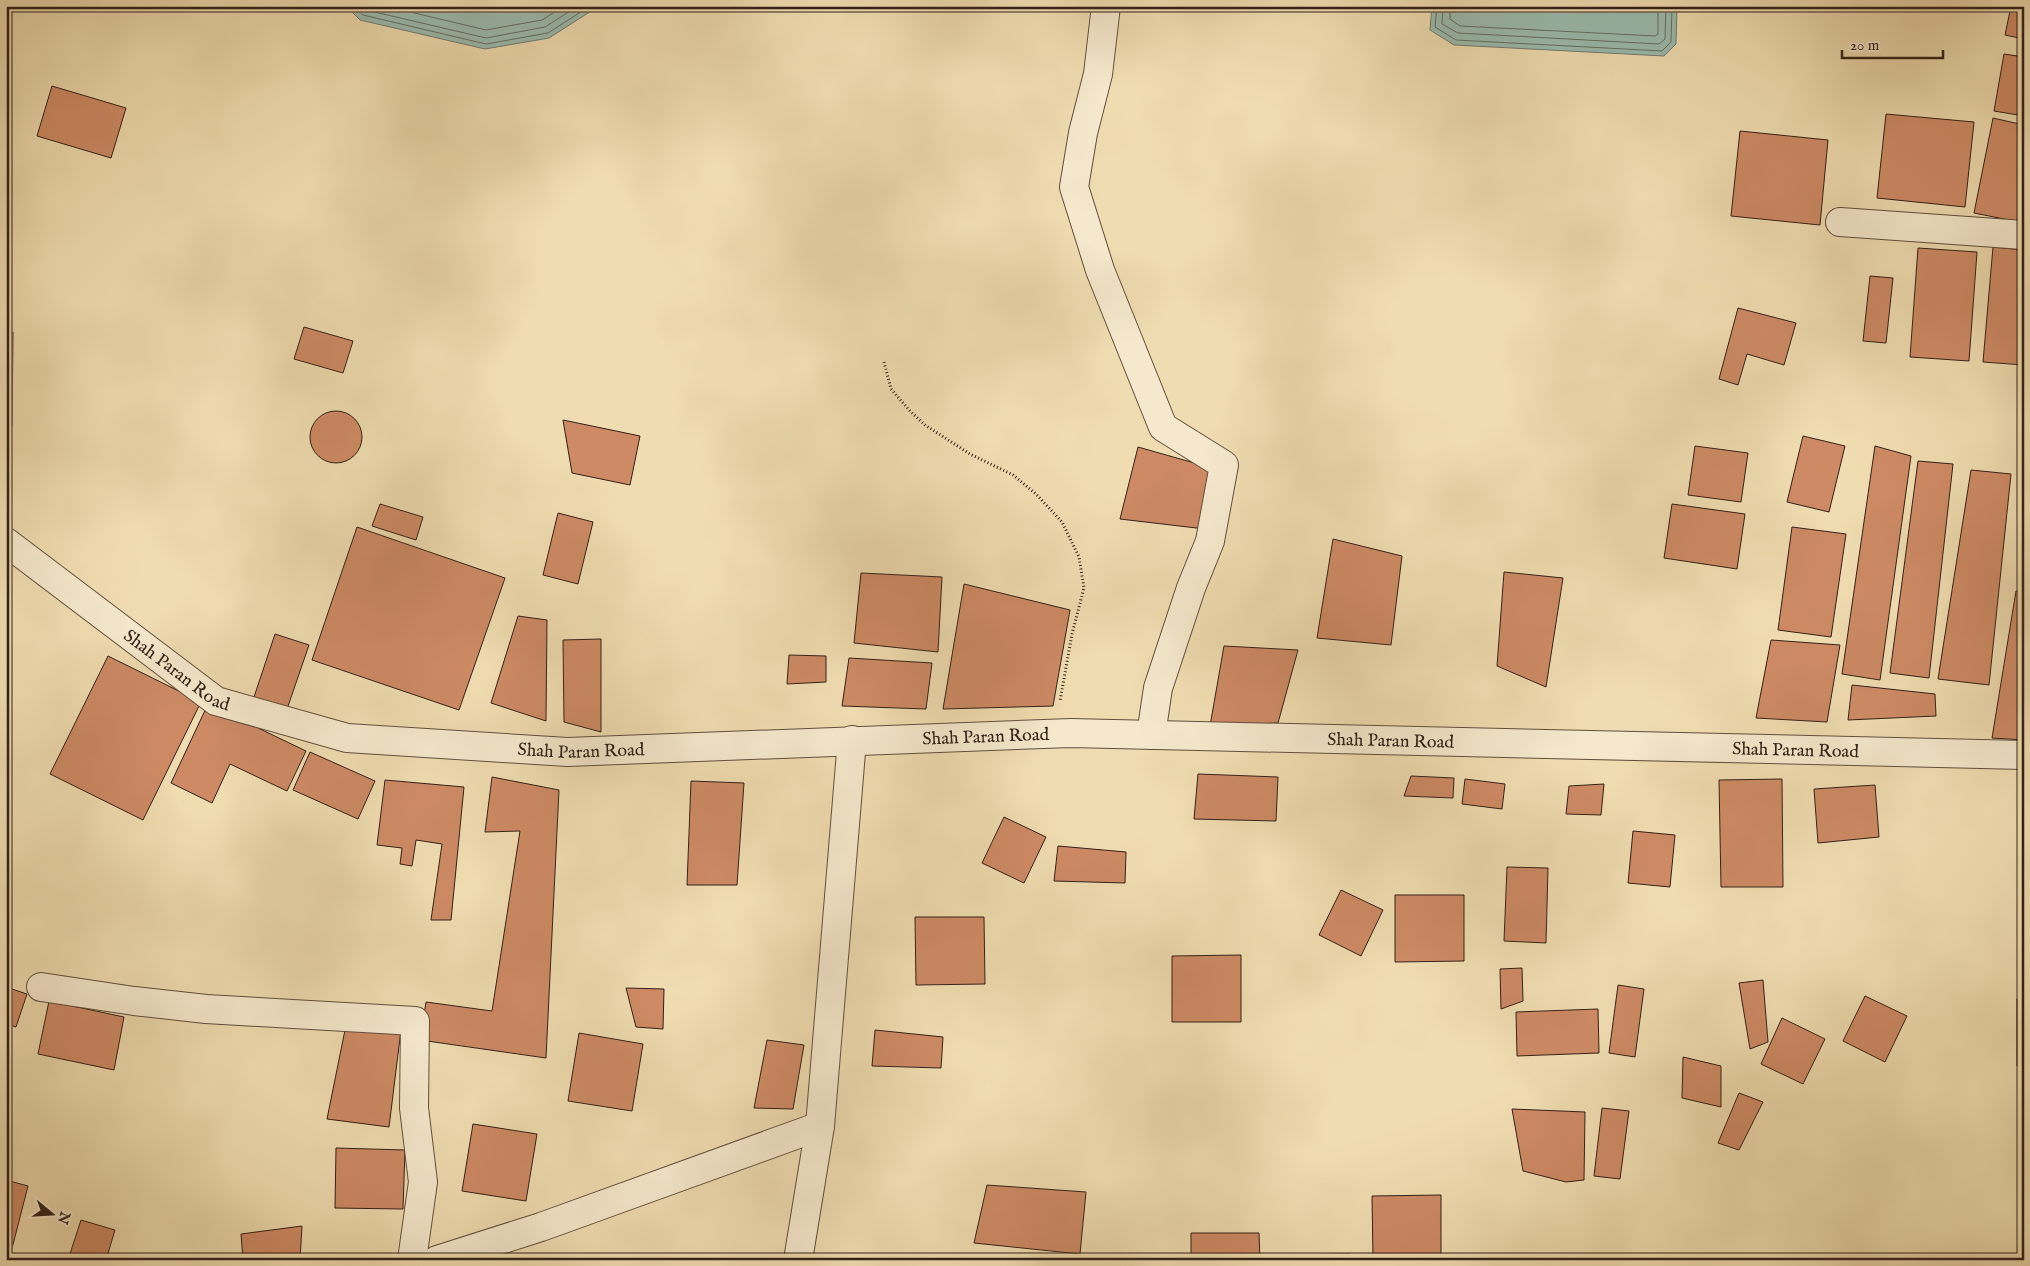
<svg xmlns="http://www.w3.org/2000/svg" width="2030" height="1266" font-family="'IM FELL English',serif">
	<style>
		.water { fill: #9abbae; stroke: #717d72 }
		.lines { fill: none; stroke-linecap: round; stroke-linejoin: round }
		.shore { stroke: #666e63; stroke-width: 1 }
		.building { fill: #cd8a65; stroke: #332018 }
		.street-casing { stroke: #624f3e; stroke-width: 30 }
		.path { stroke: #332018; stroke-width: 3; stroke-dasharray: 1 2.5; stroke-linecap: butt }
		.street { stroke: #f5e8cc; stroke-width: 28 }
		.labels { text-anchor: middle; stroke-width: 4.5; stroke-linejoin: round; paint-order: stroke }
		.street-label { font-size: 18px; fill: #332018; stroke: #f5e8cc }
	</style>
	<rect width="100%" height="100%" fill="#efdcb0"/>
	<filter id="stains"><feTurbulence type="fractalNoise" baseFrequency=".004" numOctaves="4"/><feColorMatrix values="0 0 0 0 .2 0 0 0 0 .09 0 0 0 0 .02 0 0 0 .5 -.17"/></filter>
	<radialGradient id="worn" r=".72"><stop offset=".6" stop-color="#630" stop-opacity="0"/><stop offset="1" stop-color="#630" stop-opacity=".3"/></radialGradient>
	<!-- water -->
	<path class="water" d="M 346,6 L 599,6 L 549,38 L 485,49 L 360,20 Z
		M 1432,6 L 1677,6 L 1676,44 L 1664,56 L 1454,45 L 1430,30 Z"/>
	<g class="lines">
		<!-- shore -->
		<path class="shore" d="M 353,6 L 363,15 L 486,44 L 548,33 L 590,6
			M 362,6 L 366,10 L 486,38 L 545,27 L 578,6
			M 385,6 L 486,30 L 542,20 L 564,6
			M 1437,6 L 1435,27 L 1456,40 L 1662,51 L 1671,42 L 1672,6
			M 1443,6 L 1442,24 L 1458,33 L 1659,44 L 1665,39 L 1666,6
			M 1450,6 L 1450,19 L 1460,26 L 1655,36 L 1658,34 L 1658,6"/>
	</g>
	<!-- building -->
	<path class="building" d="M 2011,6 L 2024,6 L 2024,39 L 2005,35 Z
		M 2004,54 L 2024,57 L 2024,116 L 1994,111 Z
		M 52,86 L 126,108 L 111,158 L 37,136 Z
		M 1886,114 L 1974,122 L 1965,207 L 1877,198 Z
		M 1993,118 L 2024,125 L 2024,223 L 1974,213 Z
		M 1740,131 L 1828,140 L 1820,225 L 1731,216 Z
		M 1993,247 L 2024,250 L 2024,365 L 1983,362 Z
		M 1918,248 L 1977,252 L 1969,361 L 1910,357 Z
		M 1870,276 L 1893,278 L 1886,343 L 1863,341 Z
		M 1738,308 L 1796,323 L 1784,365 L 1747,354 L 1738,385 L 1719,379 Z
		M 304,327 L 353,341 L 343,373 L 294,359 Z
		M 6,332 L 13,332 L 12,426 L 6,426 Z
		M310 437a26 26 0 1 1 52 0a26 26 0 1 1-52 0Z
		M 563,420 L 640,436 L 630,485 L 572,473 Z
		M 1803,436 L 1845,446 L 1829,512 L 1787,502 Z
		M 1695,446 L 1748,453 L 1741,502 L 1688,495 Z
		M 1875,446 L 1911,456 L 1880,680 L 1842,674 Z
		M 1138,447 L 1212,468 L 1205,529 L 1120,519 Z
		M 1918,461 L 1953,464 L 1929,678 L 1890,673 Z
		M 1971,470 L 2011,474 L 1989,685 L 1938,679 Z
		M 380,504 L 423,517 L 416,540 L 372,526 Z
		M 1672,504 L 1745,514 L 1737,569 L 1664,558 Z
		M 558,513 L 593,522 L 578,584 L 543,575 Z
		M 357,527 L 505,578 L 459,710 L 312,660 Z
		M 1792,527 L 1846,534 L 1831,637 L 1778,630 Z
		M 1333,539 L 1402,556 L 1391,645 L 1317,638 Z
		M 1504,572 L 1563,578 L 1546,687 L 1497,666 Z
		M 861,573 L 942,577 L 938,652 L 854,643 Z
		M 964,584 L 1070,610 L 1053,706 L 943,709 Z
		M 2016,591 L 2024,592 L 2024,740 L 1992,738 Z
		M 518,616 L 547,620 L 546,721 L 491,703 Z
		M 275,634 L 309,645 L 286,712 L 253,700 Z
		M 601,639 L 601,732 L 564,722 L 563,640 Z
		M 1771,640 L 1840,645 L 1827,722 L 1756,718 Z
		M 1224,646 L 1298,650 L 1278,723 L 1210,726 Z
		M 789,655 L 826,656 L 826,682 L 787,684 Z
		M 108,656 L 201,702 L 143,820 L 50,774 Z
		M 849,658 L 932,663 L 926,709 L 842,706 Z
		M 1852,685 L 1935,694 L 1936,716 L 1848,720 Z
		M 208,704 L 306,751 L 287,791 L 230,764 L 212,803 L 171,783 Z
		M 310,752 L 375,781 L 358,819 L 293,790 Z
		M 1198,774 L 1278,777 L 1276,821 L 1194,819 Z
		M 1411,776 L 1454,778 L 1453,798 L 1404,796 Z
		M 492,777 L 559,790 L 546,1058 L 420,1040 L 426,1002 L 492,1011 L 520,831 L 485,832 Z
		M 1465,779 L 1505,784 L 1502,809 L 1462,804 Z
		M 1782,779 L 1783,887 L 1721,887 L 1719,780 Z
		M 385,780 L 464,787 L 451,920 L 431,920 L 442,844 L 416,840 L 412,866 L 400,864 L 402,848 L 377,845 Z
		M 691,781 L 744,783 L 737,885 L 687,885 Z
		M 1604,784 L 1601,815 L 1566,814 L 1569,786 Z
		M 1875,785 L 1879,837 L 1818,843 L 1814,789 Z
		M 1004,817 L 1046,837 L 1024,883 L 982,863 Z
		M 1633,831 L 1675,835 L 1670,887 L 1628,883 Z
		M 1058,846 L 1126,852 L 1125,883 L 1054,881 Z
		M 1507,867 L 1548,868 L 1546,943 L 1504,941 Z
		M 1341,890 L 1383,910 L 1361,956 L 1319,935 Z
		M 1395,895 L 1464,895 L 1464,961 L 1395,962 Z
		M 915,917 L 984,917 L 985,984 L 916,985 Z
		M 1241,955 L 1241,1022 L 1172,1022 L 1172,956 Z
		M 1522,968 L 1523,1001 L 1501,1009 L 1500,969 Z
		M 1763,980 L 1768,1042 L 1750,1049 L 1739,983 Z
		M 1618,985 L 1644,989 L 1635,1057 L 1609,1053 Z
		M 6,987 L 27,994 L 16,1027 L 6,1024 Z
		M 626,988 L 664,989 L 663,1029 L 636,1027 Z
		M 1865,996 L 1907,1016 L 1885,1062 L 1843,1041 Z
		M 2017,999 L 2024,999 L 2024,1066 L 2017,1066 Z
		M 49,1001 L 124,1017 L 114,1070 L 38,1054 Z
		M 1598,1009 L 1599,1053 L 1517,1056 L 1516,1012 Z
		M 1782,1018 L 1825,1039 L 1803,1084 L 1761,1064 Z
		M 346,1025 L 401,1030 L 389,1127 L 327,1119 Z
		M 875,1030 L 943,1037 L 941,1068 L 872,1066 Z
		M 579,1033 L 643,1044 L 632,1111 L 568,1101 Z
		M 767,1040 L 804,1045 L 793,1109 L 754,1108 Z
		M 1683,1057 L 1721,1066 L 1721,1107 L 1682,1098 Z
		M 1739,1093 L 1763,1102 L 1739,1150 L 1718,1143 Z
		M 1602,1108 L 1629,1111 L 1620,1179 L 1594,1176 Z
		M 1512,1109 L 1585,1112 L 1584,1180 L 1566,1182 L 1523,1171 Z
		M 473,1124 L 537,1134 L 526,1201 L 462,1191 Z
		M 336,1148 L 405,1150 L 403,1209 L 335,1208 Z
		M 6,1180 L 28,1186 L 9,1260 L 6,1260 Z
		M 987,1185 L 1086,1192 L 1080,1254 L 974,1243 Z
		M 1441,1195 L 1441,1260 L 1373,1260 L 1372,1196 Z
		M 81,1220 L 115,1230 L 106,1260 L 68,1260 Z
		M 302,1226 L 300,1260 L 243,1260 L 241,1234 Z
		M 1191,1233 L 1259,1233 L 1260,1260 L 1191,1260 Z
		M 1350,1254 L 1350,1260 L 1281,1260 L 1281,1255 Z"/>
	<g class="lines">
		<!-- street casing -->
		<g class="street-casing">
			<g id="street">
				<path d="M 1106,6 L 1098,74 L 1083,133 L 1074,187 L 1100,270 L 1163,427 L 1224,465 L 1210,541 L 1191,588 L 1158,688 L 1151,735"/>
				<path d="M 1840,222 L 2024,235"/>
				<path id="s1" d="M 6,542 L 216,701 L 347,738 L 567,752 L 1071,733 L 2024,755"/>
				<path d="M 41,987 L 134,1001 L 206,1009 L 415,1021 L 414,1108 L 423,1182 L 412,1260"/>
				<path d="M 437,1260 L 541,1227 L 820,1126"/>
				<path d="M 798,1260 L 820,1126 L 852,740"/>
			</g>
		</g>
		<!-- path -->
		<path class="path" d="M 884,362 L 891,389 L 910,411 L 925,425 L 970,454 L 1013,475 L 1036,494 L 1062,522 L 1079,557 L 1084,588 L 1072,634 L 1060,701"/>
		<!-- street -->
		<use href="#street" class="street"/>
	</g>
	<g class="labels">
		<!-- street labels -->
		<g class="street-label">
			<text dy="6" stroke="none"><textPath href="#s1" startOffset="214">Shah Paran Road</textPath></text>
			<text dy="6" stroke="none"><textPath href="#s1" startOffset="1039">Shah Paran Road</textPath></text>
			<text dy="6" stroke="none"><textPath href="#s1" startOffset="1444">Shah Paran Road</textPath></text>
			<text dy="6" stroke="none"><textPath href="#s1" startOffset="634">Shah Paran Road</textPath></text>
			<text dy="6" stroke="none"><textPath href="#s1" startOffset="1849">Shah Paran Road</textPath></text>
		</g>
	</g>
	<!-- margin -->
	<rect width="2030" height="1266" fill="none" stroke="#efdcb0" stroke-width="25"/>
	<rect x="8" y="8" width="2015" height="1251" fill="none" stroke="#332018" stroke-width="2.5"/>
	<rect x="12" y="12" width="2005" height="1241" fill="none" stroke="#332018"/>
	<!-- north arrow -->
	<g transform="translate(52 1214) rotate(108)" stroke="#f5e8cc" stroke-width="4" paint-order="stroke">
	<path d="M0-4L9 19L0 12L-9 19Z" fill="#332018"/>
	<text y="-8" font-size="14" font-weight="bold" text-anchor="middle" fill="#332018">N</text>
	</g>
	<!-- scale -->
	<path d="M1842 50v8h101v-8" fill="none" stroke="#332018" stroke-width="2.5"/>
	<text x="1850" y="50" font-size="15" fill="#332018" stroke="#f5e8cc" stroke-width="4" paint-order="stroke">20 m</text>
	<rect width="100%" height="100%" filter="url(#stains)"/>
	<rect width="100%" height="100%" fill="url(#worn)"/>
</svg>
